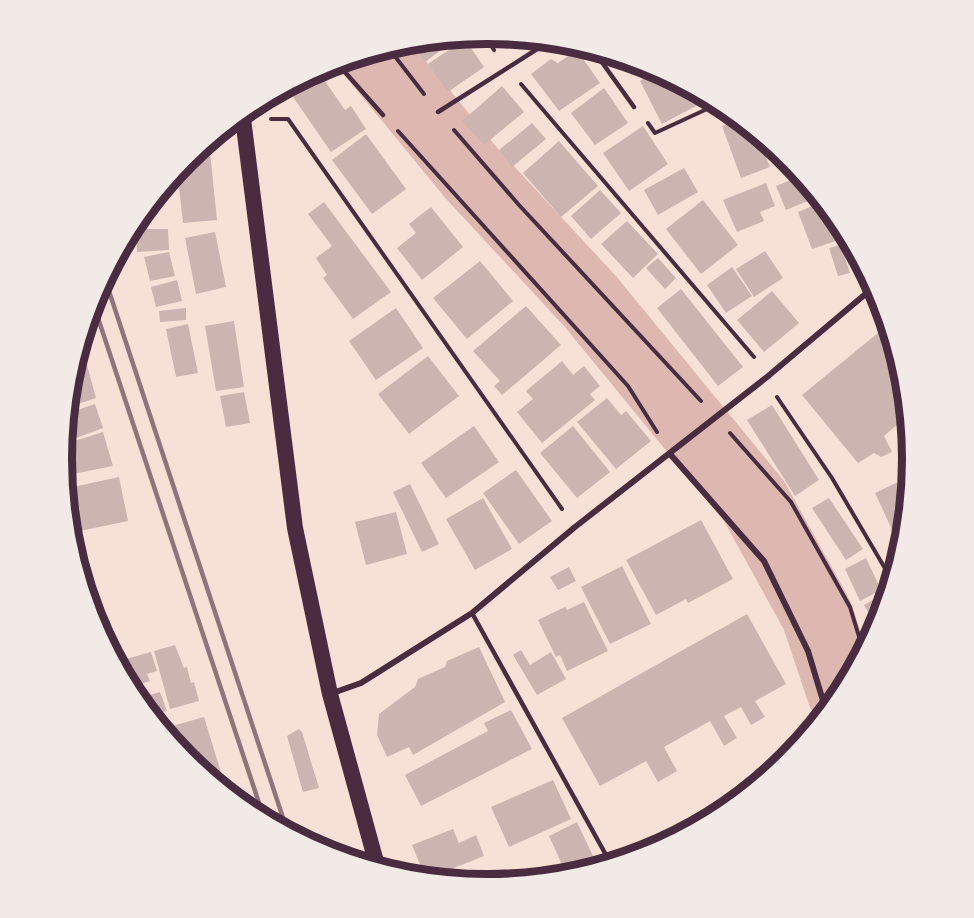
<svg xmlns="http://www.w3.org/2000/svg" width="974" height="918" font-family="'PT Sans',sans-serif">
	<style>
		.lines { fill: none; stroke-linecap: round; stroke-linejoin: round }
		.river { stroke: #dcb8b0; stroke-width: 72 }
		.building { fill: #ccb4b1 }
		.path { stroke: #4a2c40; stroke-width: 4 }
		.service { stroke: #4a2c40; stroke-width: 4.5 }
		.minor { stroke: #4a2c40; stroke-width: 6 }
		.trunk { stroke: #4a2c40; stroke-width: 16 }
		.rail { stroke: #8f747c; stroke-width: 4.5 }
		.rim { fill: none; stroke: #4a2c40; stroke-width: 8 }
	</style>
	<rect width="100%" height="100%" fill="#f7e1d7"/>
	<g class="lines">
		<!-- river -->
		<path class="river" d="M 371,51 L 473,175 L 590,301 L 754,501 L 817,615 L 843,693"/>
	</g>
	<!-- building -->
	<path class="building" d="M 500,34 L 525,37 L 509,48 Z
		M 460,36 L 425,62 L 409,41 L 443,37 Z
		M 465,39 L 484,67 L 448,92 L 428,64 Z
		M 577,50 L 600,83 L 559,111 L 531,74 L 551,59 L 558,63 Z
		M 659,70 L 711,98 L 662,124 L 640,81 Z
		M 318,71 L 345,110 L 351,106 L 366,129 L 331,152 L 289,91 Z
		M 502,86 L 524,112 L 484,145 L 462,121 Z
		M 604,88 L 628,123 L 595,145 L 571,113 Z
		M 740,119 L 756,132 L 770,167 L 741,178 L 722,126 Z
		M 532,123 L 546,139 L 512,167 L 499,150 Z
		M 643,126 L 668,164 L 629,191 L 603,153 Z
		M 366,134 L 406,189 L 372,214 L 332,160 Z
		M 767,140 L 788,158 L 792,162 L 776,167 Z
		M 559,141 L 598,186 L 561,217 L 523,173 Z
		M 209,142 L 217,220 L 183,223 L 177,169 L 204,143 Z
		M 684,168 L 698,192 L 658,215 L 644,190 Z
		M 803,175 L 820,196 L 786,210 L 776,186 Z
		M 766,183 L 775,206 L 760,212 L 764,221 L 737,232 L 723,200 Z
		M 600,190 L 621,213 L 591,239 L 571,216 Z
		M 158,191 L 162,207 L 145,211 L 145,208 Z
		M 703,200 L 738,245 L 701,274 L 666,229 Z
		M 324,202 L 391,292 L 353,319 L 323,278 L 327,275 L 316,258 L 332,246 L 308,214 Z
		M 819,203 L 822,212 L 831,210 L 840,221 L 847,237 L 812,249 L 798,212 Z
		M 431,207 L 463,247 L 422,280 L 397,248 L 416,233 L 409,224 Z
		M 142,211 L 146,223 L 130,228 L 133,222 Z
		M 627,221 L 658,254 L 633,278 L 601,244 Z
		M 136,229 L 168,229 L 169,250 L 137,252 Z
		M 215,232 L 226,287 L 196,294 L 185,238 Z
		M 850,241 L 851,241 L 863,264 L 857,265 Z
		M 841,245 L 850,273 L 838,276 L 829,248 Z
		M 765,251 L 783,278 L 754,297 L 736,269 Z
		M 169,252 L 175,276 L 150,281 L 144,257 Z
		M 658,258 L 676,278 L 665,289 L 646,268 Z
		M 480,261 L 513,301 L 467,339 L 433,298 Z
		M 732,267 L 752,296 L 726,313 L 707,285 Z
		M 177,280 L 182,301 L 156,307 L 151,287 Z
		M 681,289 L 743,367 L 718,386 L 657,308 Z
		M 772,291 L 799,323 L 764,352 L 737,320 Z
		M 526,306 L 561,345 L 502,395 L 494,386 L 500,381 L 473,351 Z
		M 186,308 L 186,320 L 160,322 L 159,311 Z
		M 396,308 L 423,348 L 376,380 L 349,341 Z
		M 234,321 L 244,387 L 216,391 L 205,326 Z
		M 188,324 L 198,373 L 176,377 L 166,329 Z
		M 889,324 L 905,376 L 909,415 L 884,436 L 892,452 L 881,457 L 874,453 L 858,463 L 802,395 Z
		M 428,356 L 459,396 L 409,434 L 378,394 Z
		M 562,361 L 573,375 L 584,366 L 600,386 L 590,394 L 595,400 L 542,443 L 517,412 L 533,399 L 526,391 Z
		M 87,365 L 96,398 L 66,408 L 71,371 Z
		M 244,392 L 250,423 L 226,427 L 220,396 Z
		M 607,398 L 621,415 L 626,411 L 651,441 L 616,469 L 577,422 Z
		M 95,404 L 103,428 L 63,443 L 65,414 Z
		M 772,405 L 819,480 L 795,496 L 747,420 Z
		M 474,426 L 499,462 L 446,498 L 421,463 Z
		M 573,426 L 610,472 L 577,498 L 540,453 Z
		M 103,432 L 113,466 L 68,475 L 61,455 L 62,445 Z
		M 516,470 L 552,521 L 519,544 L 483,493 Z
		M 911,476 L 905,542 L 901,549 L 875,493 Z
		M 119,477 L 128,521 L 70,533 L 64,489 Z
		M 410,484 L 439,544 L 422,552 L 393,492 Z
		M 483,498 L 512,549 L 475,570 L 446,519 Z
		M 829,498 L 863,549 L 846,560 L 812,508 Z
		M 396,512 L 407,554 L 366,565 L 355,522 Z
		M 701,520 L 733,579 L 688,603 L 686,599 L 656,615 L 626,560 Z
		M 866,558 L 881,590 L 860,601 L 845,569 Z
		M 622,566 L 651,624 L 610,644 L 581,587 Z
		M 569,567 L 576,581 L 558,590 L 550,577 Z
		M 889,591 L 880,622 L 877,628 L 864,605 Z
		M 584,602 L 608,651 L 567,671 L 560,655 L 556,657 L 538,620 L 565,607 L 567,610 Z
		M 747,614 L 786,684 L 755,701 L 765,717 L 751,725 L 741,707 L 724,716 L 737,738 L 724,746 L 710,721 L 664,747 L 677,771 L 658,782 L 646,761 L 600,786 L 562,718 Z
		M 175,645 L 184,668 L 187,667 L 191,683 L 194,682 L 199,701 L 170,709 L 154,651 Z
		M 479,647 L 505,702 L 413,755 L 409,747 L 387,757 L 377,735 L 379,714 L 415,687 L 418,679 L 445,667 L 447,661 Z
		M 521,650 L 530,665 L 551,652 L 566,679 L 537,695 L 513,655 Z
		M 151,652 L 157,671 L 147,674 L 150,681 L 128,688 L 115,662 Z
		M 160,692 L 167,711 L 158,713 L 160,719 L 154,721 L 135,699 Z
		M 511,710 L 532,749 L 421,806 L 405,775 L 488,731 L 484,723 Z
		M 204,717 L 223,779 L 213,782 L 186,760 L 162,729 Z
		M 299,729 L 302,732 L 319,788 L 303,792 L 287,736 Z
		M 553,780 L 571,819 L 509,847 L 491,807 Z
		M 577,822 L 593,856 L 564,869 L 549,836 Z
		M 453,829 L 459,843 L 476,835 L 484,856 L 426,879 L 412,845 Z
		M 549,871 L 553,879 L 530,881 L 530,880 Z"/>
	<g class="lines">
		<!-- path -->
		<path class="path" d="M 483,33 L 494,50
			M 387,46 L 424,94
			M 521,84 L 754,357
			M 271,119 L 288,119 L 562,509
			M 648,123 L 655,133 L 720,103
			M 454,130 L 519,205 L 701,401
			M 398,131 L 628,386 L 657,432
			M 777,397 L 832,478 L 893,582
			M 730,433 L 791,502 L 850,607 L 864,653"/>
		<!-- service -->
		<path class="service" d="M 591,47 L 634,107
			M 336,62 L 383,115
			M 438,112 L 553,39
			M 472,613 L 611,864"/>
		<!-- minor -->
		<path class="minor" d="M 670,454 L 764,561 L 808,651 L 827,714
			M 330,694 L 361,683 L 472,613 L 575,527 L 767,377 L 875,286"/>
		<!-- trunk -->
		<path class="trunk" d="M 242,111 L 295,528 L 330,694 L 378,869"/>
		<!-- rail -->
		<path class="rail" d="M 104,276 L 288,833
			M 92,300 L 265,821"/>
	</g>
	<!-- crop -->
	<path d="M0 0H974V918H0ZM72 459a415 415 0 1 1 830 0a415 415 0 1 1-830 0Z" fill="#f1eae7" fill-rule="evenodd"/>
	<path class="rim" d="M72 459a415 415 0 1 1 830 0a415 415 0 1 1-830 0Z"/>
</svg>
